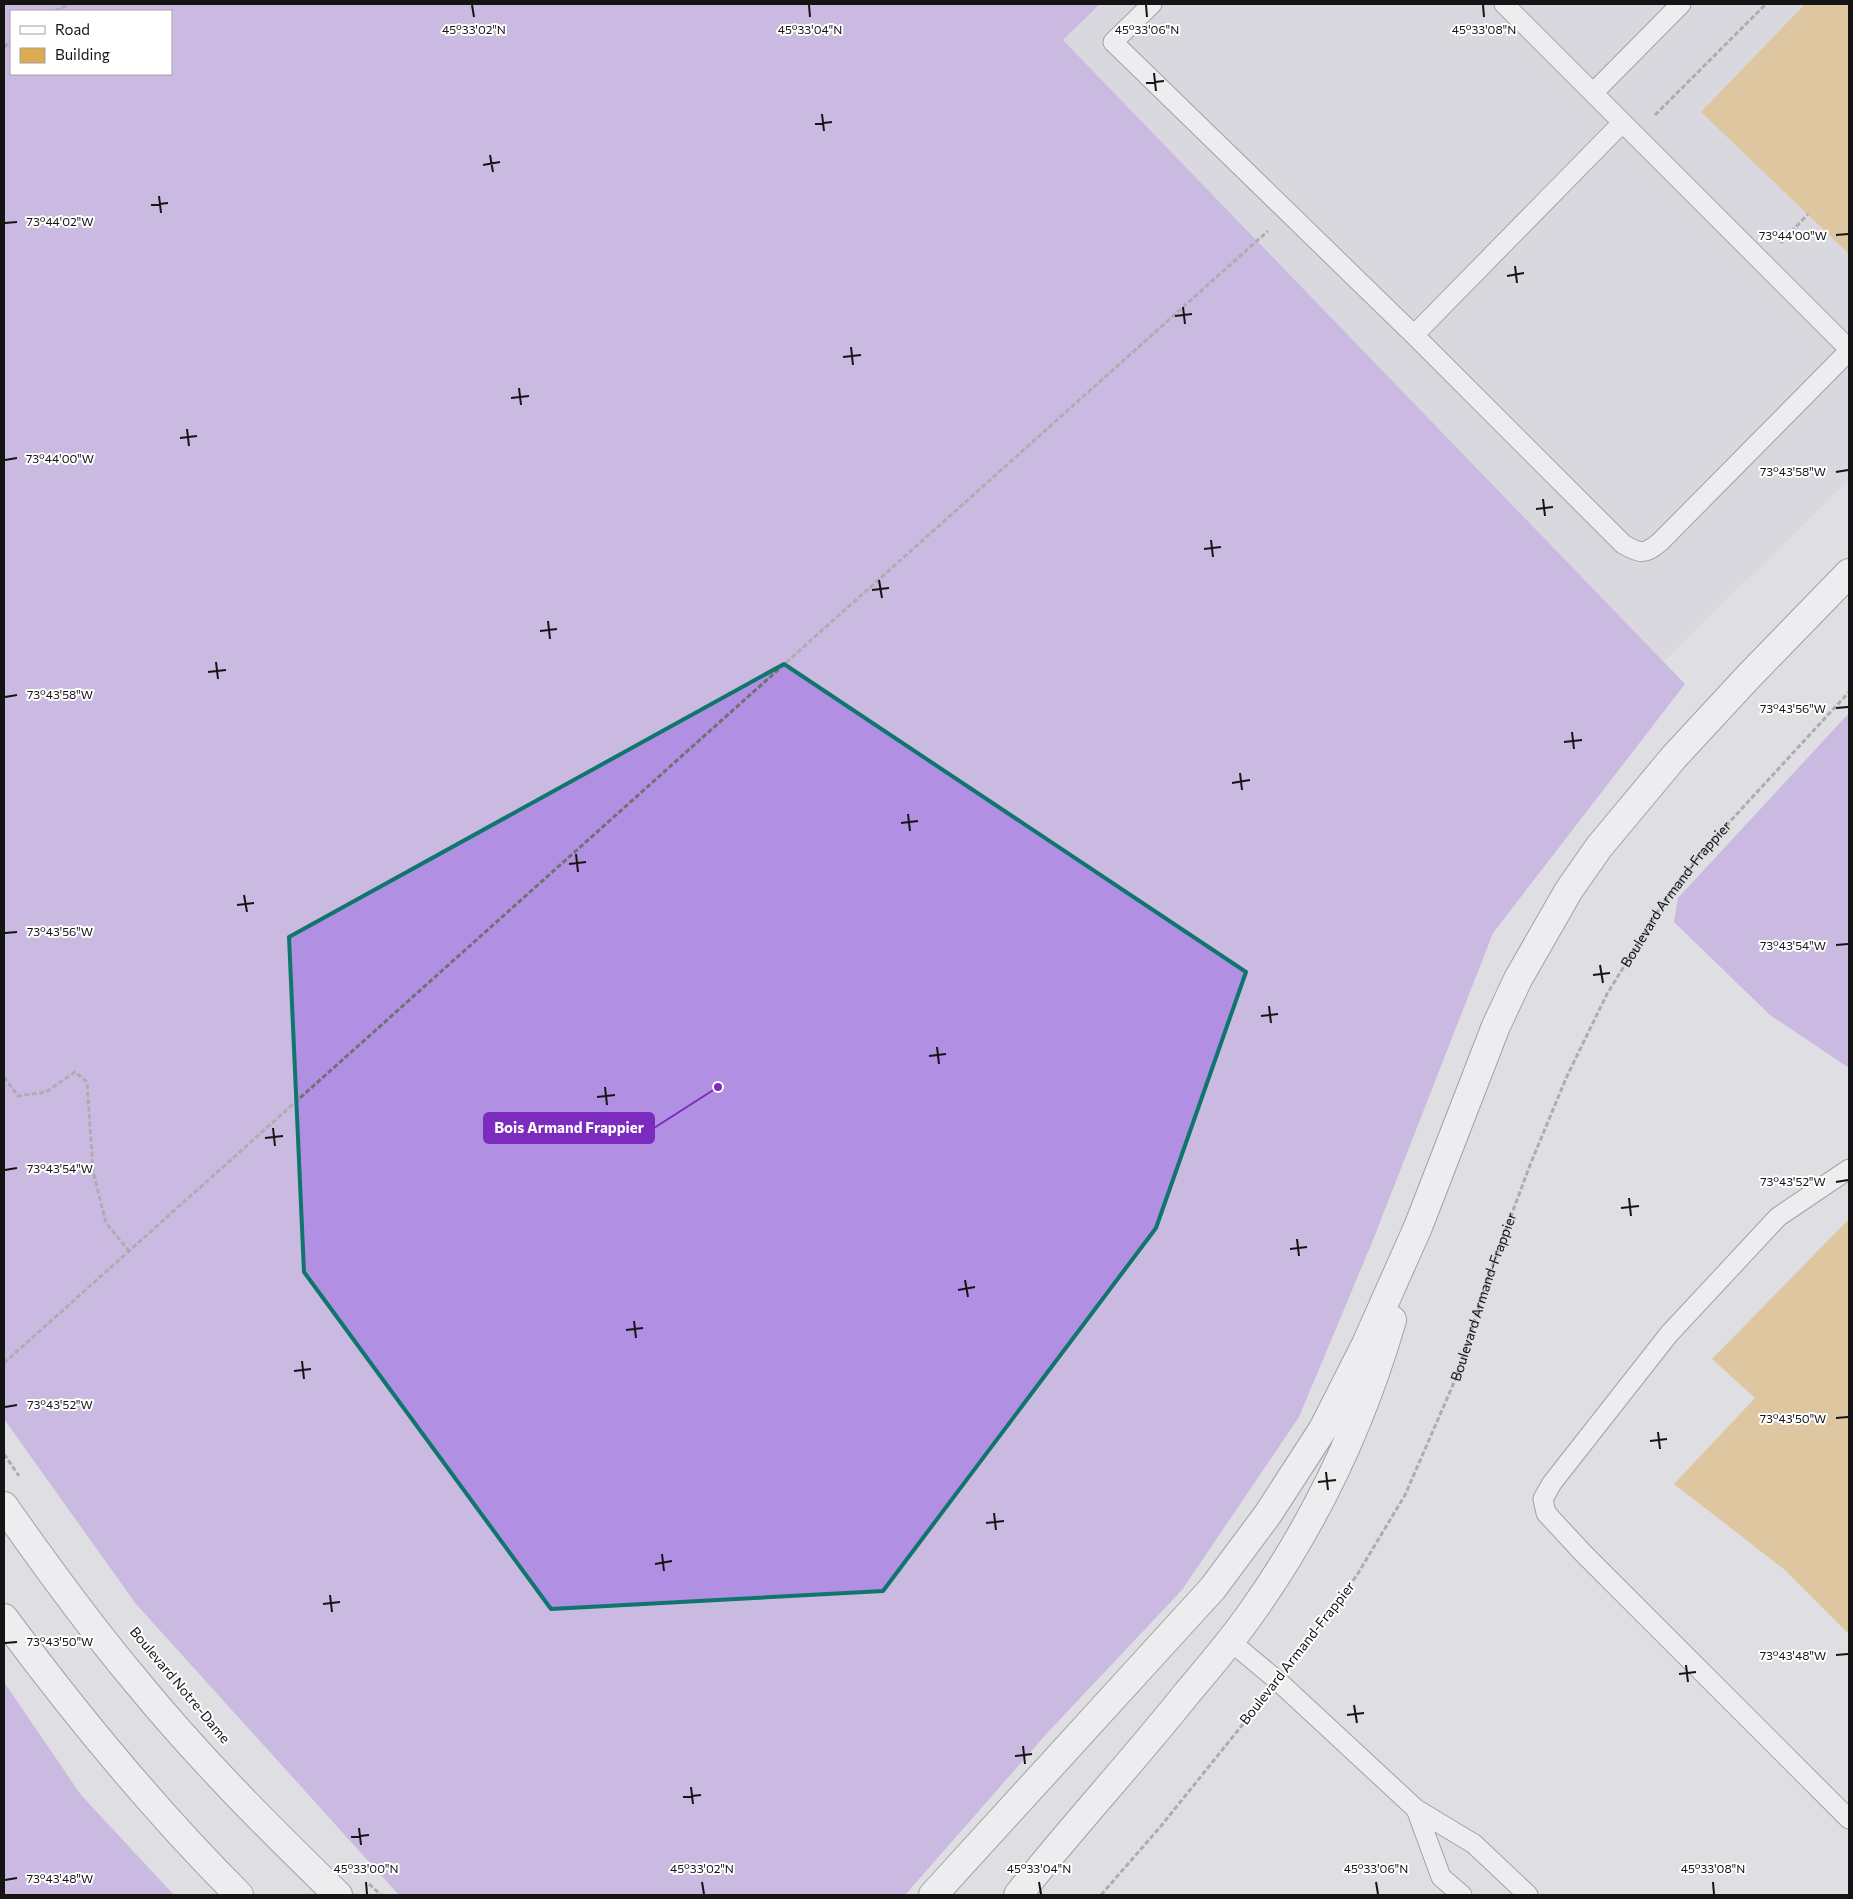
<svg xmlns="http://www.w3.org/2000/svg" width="1853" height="1899" font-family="Commissioner,sans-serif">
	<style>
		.built { fill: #d5d1dc }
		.forest { fill: #b18fe2; fill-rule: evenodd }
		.building { fill: #ddac50 }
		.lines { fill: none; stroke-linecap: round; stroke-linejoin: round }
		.service-casing { stroke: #5a595c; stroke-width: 21 }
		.minor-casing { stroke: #5a595c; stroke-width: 30 }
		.tertiary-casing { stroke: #5a595c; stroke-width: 30 }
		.path { stroke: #717072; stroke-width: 3; stroke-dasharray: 5 2.5; stroke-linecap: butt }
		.service { stroke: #fff; stroke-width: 19 }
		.minor { stroke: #fff; stroke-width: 28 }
		.tertiary { stroke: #fff; stroke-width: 28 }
		.marked { fill: none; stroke: #0f766e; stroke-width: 4; stroke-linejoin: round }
		.ticks { fill: none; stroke: #151415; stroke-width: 2 }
		.labels { text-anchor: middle; stroke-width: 4; stroke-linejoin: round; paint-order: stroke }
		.street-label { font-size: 14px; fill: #151415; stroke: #fff }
		.ticks-label { font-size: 12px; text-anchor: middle; fill: #151415; stroke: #fff; stroke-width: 4; stroke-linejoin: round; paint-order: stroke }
		.leader { fill: none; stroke: #7b2cbf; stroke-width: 2 }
		.callout-dot { fill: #7b2cbf; stroke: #fff; stroke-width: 2 }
		.callout { fill: #7b2cbf; stroke: #7b2cbf; stroke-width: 2 }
		.callout-label { font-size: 15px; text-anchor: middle; font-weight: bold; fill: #fff }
	</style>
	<rect width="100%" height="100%" fill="#dfdee2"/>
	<!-- built -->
	<path class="built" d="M 1100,4 L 1849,4 L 1849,480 L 1663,662 L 1063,40 Z"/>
	<!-- forest -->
	<path class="forest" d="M 4,4 L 1100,4 L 1063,40 L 1685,684 L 1493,933 L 1373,1240 L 1299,1417 L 1182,1590 L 1049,1731 L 905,1895 L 399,1895 L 136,1604 L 4,1419 ZM 11,11 L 171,11 L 171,74 L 11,74 Z
		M 1849,713 L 1849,1068 L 1770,1015 L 1674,922 L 1678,898 Z
		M 4,1682 L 81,1795 L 174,1895 L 4,1895 Z"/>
	<!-- building -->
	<path class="building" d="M 1805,4 L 1849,4 L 1849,254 L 1701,112 Z
		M 1849,1219 L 1849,1634 L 1785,1570 L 1674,1484 L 1755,1398 L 1712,1359 Z"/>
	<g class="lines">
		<!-- service casing -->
		<g class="service-casing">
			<path id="service" d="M 1152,4 L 1113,42 L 1414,335 L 1623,544 C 1640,554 1645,555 1660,542 L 1849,351
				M 1504,4 L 1849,349
				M 1593,93 L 1681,4
				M 1414,335 L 1622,123
				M 1849,1169 L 1778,1217 L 1669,1334 L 1552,1483 L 1543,1499 L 1546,1513 L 1583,1553 L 1849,1819
				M 1230,1641 L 1278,1681 L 1416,1809
				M 1462,1895 L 1441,1877 L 1416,1809 L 1474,1844 L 1528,1895"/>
		</g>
		<!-- minor casing -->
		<g class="minor-casing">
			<path id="minor" d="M 933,1895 L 1213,1588 L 1268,1514 L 1323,1429 L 1366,1344 L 1418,1227 L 1496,1026 L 1518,979 L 1569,890 L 1599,847 L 1674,757 L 1749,676 L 1849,573
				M 1018,1895 C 1073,1826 1133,1761 1188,1692 C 1211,1665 1234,1638 1254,1609 C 1316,1521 1362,1423 1392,1320"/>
		</g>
		<!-- tertiary casing -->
		<g class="tertiary-casing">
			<path id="tertiary" d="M 4,1506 C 46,1566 89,1625 136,1681 C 198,1757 268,1827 338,1895
				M 4,1618 C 76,1715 154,1810 239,1895"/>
		</g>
		<!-- path -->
		<g class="path">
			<path d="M 55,11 L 69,4"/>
			<path d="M 4,47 L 11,41"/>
			<path d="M 1655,115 L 1766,4"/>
			<path d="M 1781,243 L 1808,214"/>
			<path d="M 4,1077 L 18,1096 L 46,1092 L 75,1072 L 87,1082 L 93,1171 L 106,1223 L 129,1251"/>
			<path d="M 4,1363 L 1268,231"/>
			<path d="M 4,1454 L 19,1476"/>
			<path id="s1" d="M 1295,1659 L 1357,1575 L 1405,1495 L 1456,1378 L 1489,1275 L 1530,1165 L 1567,1076 L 1607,994 L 1661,906 L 1701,853 L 1849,692"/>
			<path d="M 369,1884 L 381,1895"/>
			<path d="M 1101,1895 L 1161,1826 L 1260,1703"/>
		</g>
		<!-- service -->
		<use href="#service" class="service"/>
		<!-- minor -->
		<use href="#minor" class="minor"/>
		<!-- tertiary -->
		<use href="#tertiary" class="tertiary"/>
	</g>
	<!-- marked area -->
	<path d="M0 0H1853V1899H0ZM 784,664 L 1246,972 L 1156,1228 L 883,1591 L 551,1609 L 304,1272 L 289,937 Z" fill="#dfdee2" fill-opacity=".55" fill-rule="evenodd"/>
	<path class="marked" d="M 784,664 L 1246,972 L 1156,1228 L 883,1591 L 551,1609 L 304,1272 L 289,937 Z"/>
	<!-- ticks -->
	<path class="ticks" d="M 472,5 L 474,17M 809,5 L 810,17M 1146,5 L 1147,17M 1483,5 L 1484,17M 1154,73 L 1156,91M 1146,83 L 1164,81M 822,114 L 824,131M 815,124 L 832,122M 490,155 L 493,172M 483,165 L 500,162M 159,196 L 161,213M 151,205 L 168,203M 5,223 L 17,222M 1836,235 L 1848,234M 1515,266 L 1517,283M 1507,276 L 1524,273M 1183,307 L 1185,324M 1175,316 L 1192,314M 851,347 L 853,365M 843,357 L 861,355M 519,388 L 521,405M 511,398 L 529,396M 187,429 L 189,446M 180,438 L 197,436M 5,460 L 17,458M 1836,472 L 1848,470M 1543,499 L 1545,516M 1536,509 L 1553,507M 1211,540 L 1213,557M 1204,549 L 1221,547M 879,580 L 882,598M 872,590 L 889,588M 548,621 L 550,639M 540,631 L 557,629M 216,662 L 218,679M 208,672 L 226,670M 5,697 L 17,695M 1836,708 L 1848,707M 1572,732 L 1574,749M 1564,742 L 1582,740M 1240,773 L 1242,790M 1232,783 L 1250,780M 908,814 L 910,831M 901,823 L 918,821M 576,854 L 578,872M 569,864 L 586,862M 244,895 L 247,912M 237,905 L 254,903M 5,933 L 17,932M 1836,945 L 1848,944M 1600,965 L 1603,983M 1593,975 L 1610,973M 1269,1006 L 1271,1023M 1261,1016 L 1278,1014M 937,1047 L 939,1064M 929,1056 L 946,1054M 605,1087 L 607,1105M 597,1097 L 615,1095M 273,1128 L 275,1146M 265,1138 L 283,1136M 5,1170 L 17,1168M 1836,1182 L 1848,1180M 1629,1198 L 1631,1216M 1621,1208 L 1639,1206M 1297,1239 L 1299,1256M 1290,1249 L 1307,1247M 965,1280 L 968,1297M 958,1290 L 975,1287M 634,1321 L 636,1338M 626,1330 L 643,1328M 302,1361 L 304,1379M 294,1371 L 311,1369M 5,1407 L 17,1405M 1836,1418 L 1848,1417M 1658,1432 L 1660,1449M 1650,1441 L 1667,1439M 1326,1472 L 1328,1490M 1318,1482 L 1336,1480M 994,1513 L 996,1530M 986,1523 L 1004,1521M 662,1554 L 664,1571M 655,1564 L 672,1561M 330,1595 L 332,1612M 323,1604 L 340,1602M 5,1643 L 17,1642M 1836,1655 L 1848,1654M 1686,1665 L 1688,1682M 1679,1674 L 1696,1672M 1354,1705 L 1357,1723M 1347,1715 L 1364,1713M 1023,1746 L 1025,1764M 1015,1756 L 1032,1754M 691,1787 L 693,1804M 683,1797 L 701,1795M 359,1828 L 361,1845M 351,1837 L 369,1835M 5,1880 L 17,1878M 366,1882 L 367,1894M 702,1882 L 704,1894M 1039,1882 L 1041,1894M 1376,1882 L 1378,1894M 1713,1882 L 1714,1894"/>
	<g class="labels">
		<!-- street labels -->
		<g class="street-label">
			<text dy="5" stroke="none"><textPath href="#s1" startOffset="860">Boulevard Armand-Frappier</textPath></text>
			<text dy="5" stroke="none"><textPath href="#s1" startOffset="411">Boulevard Armand-Frappier</textPath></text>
			<text transform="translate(1297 1653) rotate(-52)" y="5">Boulevard Armand-Frappier</text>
			<text transform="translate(180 1685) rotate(50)" y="5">Boulevard Notre-Dame</text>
		</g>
	</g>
	<g class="ticks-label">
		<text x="474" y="34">45°33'02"N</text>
		<text x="810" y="34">45°33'04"N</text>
		<text x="1147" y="34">45°33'06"N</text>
		<text x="1484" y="34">45°33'08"N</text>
		<text x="60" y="226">73°44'02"W</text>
		<text x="1793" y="240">73°44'00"W</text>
		<text x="60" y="463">73°44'00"W</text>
		<text x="1793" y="476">73°43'58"W</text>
		<text x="60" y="699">73°43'58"W</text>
		<text x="1793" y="713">73°43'56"W</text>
		<text x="60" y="936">73°43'56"W</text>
		<text x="1793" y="950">73°43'54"W</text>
		<text x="60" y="1173">73°43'54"W</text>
		<text x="1793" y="1186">73°43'52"W</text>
		<text x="60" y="1409">73°43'52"W</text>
		<text x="1793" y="1423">73°43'50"W</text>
		<text x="60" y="1646">73°43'50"W</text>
		<text x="1793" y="1660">73°43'48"W</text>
		<text x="366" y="1873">45°33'00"N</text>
		<text x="702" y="1873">45°33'02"N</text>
		<text x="1039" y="1873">45°33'04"N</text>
		<text x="1376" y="1873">45°33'06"N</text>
		<text x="1713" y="1873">45°33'08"N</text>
		<text x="60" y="1883">73°43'48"W</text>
	</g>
	<!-- callouts -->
	<path class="leader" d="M718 1087L654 1128"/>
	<circle class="callout-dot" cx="718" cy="1087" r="5"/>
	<rect class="callout" x="484" y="1113" width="170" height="30" rx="5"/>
	<g class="callout-label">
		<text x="569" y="1133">Bois Armand Frappier</text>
	</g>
	<!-- border -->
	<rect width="1853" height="1899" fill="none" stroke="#151415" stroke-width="10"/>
	<!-- legend -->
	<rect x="10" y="10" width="162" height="65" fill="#ffffff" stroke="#a1a1a1"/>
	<rect x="20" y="26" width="25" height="8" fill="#ffffff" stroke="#a1a1a1"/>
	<text x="55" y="35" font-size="15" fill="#151415">Road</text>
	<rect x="20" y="48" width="25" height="15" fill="#ddac50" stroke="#a1a1a1"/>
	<text x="55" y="60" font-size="15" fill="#151415">Building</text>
</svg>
